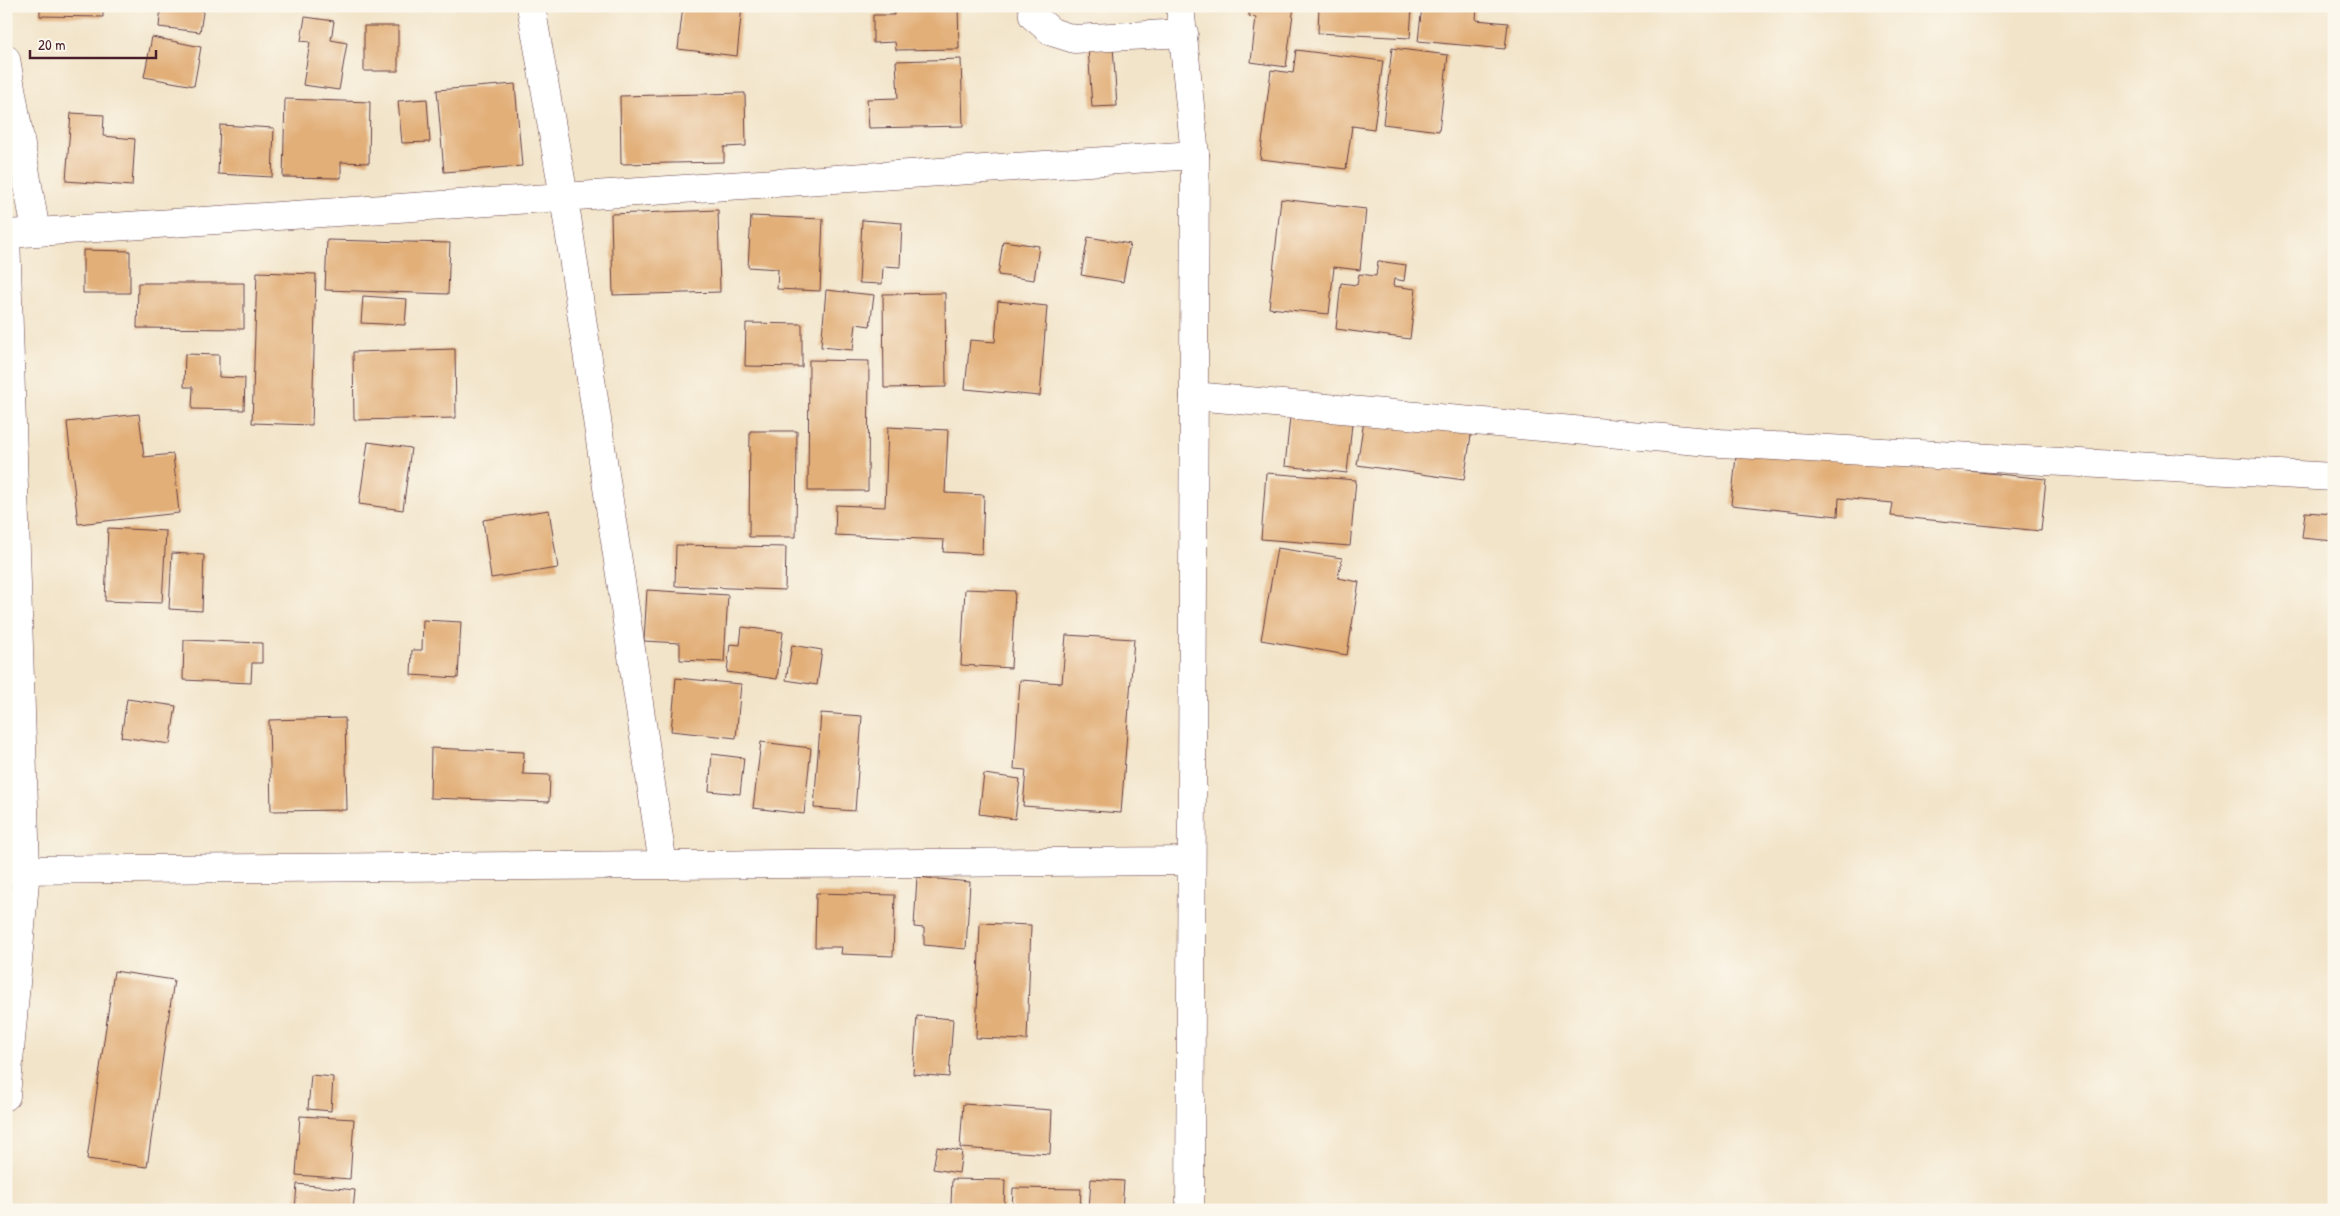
<svg xmlns="http://www.w3.org/2000/svg" width="2340" height="1216" font-family="'Patrick Hand',sans-serif">
	<style>
		.building { fill: #e2af78 }
		.lines { fill: none; stroke-linecap: round; stroke-linejoin: round }
		.minor-casing { stroke: #633d43; stroke-width: 29 }
		.highway-casing { stroke: #633d43; stroke-width: 29 }
		.minor { stroke: #fff; stroke-width: 28 }
		.highway { stroke: #fff; stroke-width: 28 }
	</style>
	<rect width="100%" height="100%" fill="#fbf7ec"/>
	<filter id="ink" filterUnits="userSpaceOnUse"><feTurbulence type="fractalNoise" baseFrequency=".02" numOctaves="2"/><feDisplacementMap in="SourceGraphic" scale="10" xChannelSelector="R" yChannelSelector="G"/><feConvolveMatrix kernelMatrix="1 2 1 2 8 2 1 2 1" color-interpolation-filters="sRGB"/></filter>
	<filter id="wash" filterUnits="userSpaceOnUse"><feTurbulence type="fractalNoise" baseFrequency=".0096" numOctaves="4" result="noise"/><feDisplacementMap in="SourceGraphic" scale="20" xChannelSelector="R" yChannelSelector="G"/><feGaussianBlur stdDeviation="1.12" result="paint"/><feColorMatrix in="noise" values="0 0 0 0 0 0 0 0 0 0 0 0 0 0 0 0 0 1.4 0 .05"/><feComposite in="paint" operator="in"/></filter>
	<g filter="url(#wash)">
		<rect width="100%" height="100%" fill="#f2e4c9"/>
		<g id="blocks">
			<!-- building -->
			<path class="building" d="M 40,6 L 103,6 L 103,17 L 40,16 Z
				M 161,6 L 204,6 L 200,32 L 159,27 Z
				M 683,6 L 742,6 L 737,56 L 678,49 Z
				M 894,6 L 958,6 L 959,49 L 896,50 L 895,42 L 873,43 L 873,15 L 894,15 Z
				M 1250,6 L 1294,6 L 1286,67 L 1251,62 L 1256,17 L 1249,16 Z
				M 1319,6 L 1412,6 L 1410,38 L 1318,33 Z
				M 1422,6 L 1477,6 L 1476,20 L 1508,23 L 1505,49 L 1418,41 Z
				M 305,17 L 334,21 L 331,40 L 347,43 L 339,90 L 303,85 L 310,42 L 301,41 Z
				M 364,26 L 398,26 L 398,71 L 364,71 Z
				M 152,37 L 201,47 L 194,86 L 144,77 Z
				M 1113,46 L 1117,106 L 1092,107 L 1088,47 Z
				M 1392,48 L 1448,55 L 1439,131 L 1383,124 Z
				M 1296,50 L 1383,61 L 1374,129 L 1352,126 L 1346,169 L 1260,159 L 1271,70 L 1293,73 Z
				M 961,59 L 963,126 L 869,128 L 867,99 L 898,98 L 896,61 Z
				M 515,84 L 522,166 L 444,172 L 437,90 Z
				M 745,93 L 746,146 L 724,147 L 724,162 L 621,164 L 620,96 Z
				M 285,99 L 370,102 L 369,163 L 341,162 L 341,178 L 283,177 Z
				M 427,99 L 430,142 L 402,143 L 398,101 Z
				M 71,113 L 104,115 L 103,136 L 135,139 L 132,186 L 66,181 Z
				M 220,125 L 274,128 L 272,177 L 218,174 Z
				M 1281,199 L 1366,209 L 1360,270 L 1334,267 L 1329,314 L 1269,308 Z
				M 718,210 L 720,292 L 613,295 L 611,214 Z
				M 751,216 L 823,219 L 820,291 L 777,289 L 778,269 L 748,267 Z
				M 862,220 L 902,223 L 900,267 L 883,266 L 882,284 L 859,283 Z
				M 1088,237 L 1130,244 L 1123,282 L 1081,275 Z
				M 327,240 L 450,243 L 448,294 L 325,290 Z
				M 1003,241 L 1039,246 L 1034,280 L 998,275 Z
				M 83,250 L 130,251 L 130,293 L 83,293 Z
				M 1378,261 L 1406,265 L 1404,281 L 1394,279 L 1393,286 L 1416,289 L 1410,339 L 1336,329 L 1341,283 L 1357,285 L 1359,274 L 1376,276 Z
				M 257,272 L 316,274 L 312,425 L 252,423 Z
				M 138,283 L 244,283 L 244,329 L 137,328 Z
				M 826,290 L 874,295 L 870,326 L 856,324 L 853,350 L 821,347 Z
				M 945,293 L 946,387 L 884,388 L 883,294 Z
				M 363,296 L 407,299 L 405,325 L 361,323 Z
				M 998,301 L 1047,306 L 1040,396 L 965,389 L 970,340 L 995,342 Z
				M 746,323 L 802,324 L 802,367 L 745,366 Z
				M 455,349 L 456,418 L 354,420 L 353,352 Z
				M 185,354 L 219,355 L 219,377 L 245,378 L 244,410 L 192,409 L 193,387 L 184,387 Z
				M 809,360 L 869,361 L 868,491 L 808,491 Z
				M 1291,407 L 1353,414 L 1347,473 L 1285,466 Z
				M 139,414 L 144,457 L 173,454 L 179,513 L 78,524 L 67,422 Z
				M 1365,414 L 1472,429 L 1464,480 L 1357,465 Z
				M 888,427 L 948,430 L 945,493 L 984,495 L 982,554 L 943,552 L 944,540 L 835,535 L 836,505 L 885,507 Z
				M 750,431 L 797,431 L 796,537 L 749,537 Z
				M 368,442 L 411,448 L 403,510 L 359,504 Z
				M 1737,447 L 2046,479 L 2041,531 L 1891,516 L 1893,503 L 1839,498 L 1838,516 L 1731,505 Z
				M 1266,473 L 1356,480 L 1350,546 L 1261,539 Z
				M 549,510 L 558,568 L 491,578 L 483,520 Z
				M 2305,512 L 2334,514 L 2334,541 L 2302,538 Z
				M 108,528 L 166,531 L 162,603 L 105,601 Z
				M 676,545 L 786,547 L 785,590 L 675,586 Z
				M 1277,548 L 1342,558 L 1338,578 L 1359,582 L 1347,655 L 1261,640 Z
				M 172,553 L 204,555 L 202,611 L 169,609 Z
				M 965,589 L 1015,591 L 1011,668 L 961,665 Z
				M 647,590 L 728,595 L 724,662 L 680,660 L 680,643 L 644,641 Z
				M 423,620 L 461,622 L 458,678 L 411,675 L 412,650 L 422,650 Z
				M 742,627 L 783,632 L 777,679 L 727,672 L 730,644 L 740,645 Z
				M 1066,635 L 1134,639 L 1121,813 L 1023,806 L 1026,770 L 1014,769 L 1020,680 L 1062,683 Z
				M 184,640 L 262,643 L 262,663 L 252,663 L 251,683 L 183,680 Z
				M 792,645 L 822,650 L 817,685 L 786,680 Z
				M 676,678 L 741,684 L 736,738 L 671,731 Z
				M 127,699 L 176,706 L 170,744 L 121,737 Z
				M 821,713 L 862,716 L 855,811 L 814,808 Z
				M 345,718 L 347,810 L 271,811 L 269,720 Z
				M 761,742 L 811,748 L 804,814 L 753,808 Z
				M 431,748 L 524,752 L 523,774 L 550,775 L 549,802 L 430,798 Z
				M 6,750 L 16,751 L 8,817 L 6,817 Z
				M 712,754 L 744,758 L 740,794 L 709,791 Z
				M 984,774 L 1020,779 L 1015,819 L 979,814 Z
				M 917,877 L 970,882 L 966,949 L 924,945 L 924,928 L 914,927 Z
				M 816,893 L 895,895 L 893,956 L 841,954 L 842,947 L 815,947 Z
				M 980,923 L 1031,925 L 1027,1040 L 976,1038 Z
				M 114,971 L 174,980 L 147,1167 L 87,1159 Z
				M 917,1016 L 953,1019 L 949,1077 L 913,1074 Z
				M 311,1075 L 333,1077 L 331,1111 L 308,1109 Z
				M 963,1104 L 1052,1110 L 1050,1154 L 960,1148 Z
				M 300,1116 L 354,1119 L 350,1179 L 296,1175 Z
				M 937,1147 L 962,1151 L 959,1173 L 933,1169 Z
				M 952,1179 L 1005,1180 L 1004,1210 L 922,1210 L 922,1205 L 951,1205 Z
				M 1091,1179 L 1124,1181 L 1122,1210 L 1089,1210 Z
				M 297,1184 L 355,1190 L 353,1210 L 295,1210 Z
				M 1013,1188 L 1081,1189 L 1080,1210 L 1012,1210 Z"/>
		</g>
	</g>
	<g filter="url(#ink)">
		<use href="#blocks" fill-opacity="0" stroke="#633d43" stroke-width="1"/>
		<g class="lines">
			<!-- minor casing -->
			<g class="minor-casing">
				<path id="minor" d="M 531,6 L 564,197 L 663,865
					M 1032,6 L 1033,16 L 1052,32 L 1074,39 L 1184,33
					M 6,59 L 36,232
					M 6,234 L 26,870 L 6,1096
					M 7,234 L 1195,155
					M 1194,396 L 1720,443 L 2334,477
					M 6,870 L 1190,861"/>
			</g>
			<!-- highway casing -->
			<g class="highway-casing">
				<path id="highway" d="M 1180,6 L 1195,155 L 1190,1210"/>
			</g>
			<!-- minor -->
			<use href="#minor" class="minor"/>
			<!-- highway -->
			<use href="#highway" class="highway"/>
		</g>
	</g>
	<!-- margin -->
	<rect width="2340" height="1216" fill="none" stroke="#fbf7ec" stroke-width="25"/>
	<!-- scale -->
	<path d="M30 50v8h126v-8" fill="none" stroke="#4a1f2b" stroke-width="2.5"/>
	<text x="38" y="50" font-size="15" fill="#4a1f2b" stroke="#fbf7ec" stroke-width="4" paint-order="stroke">20 m</text>
</svg>
